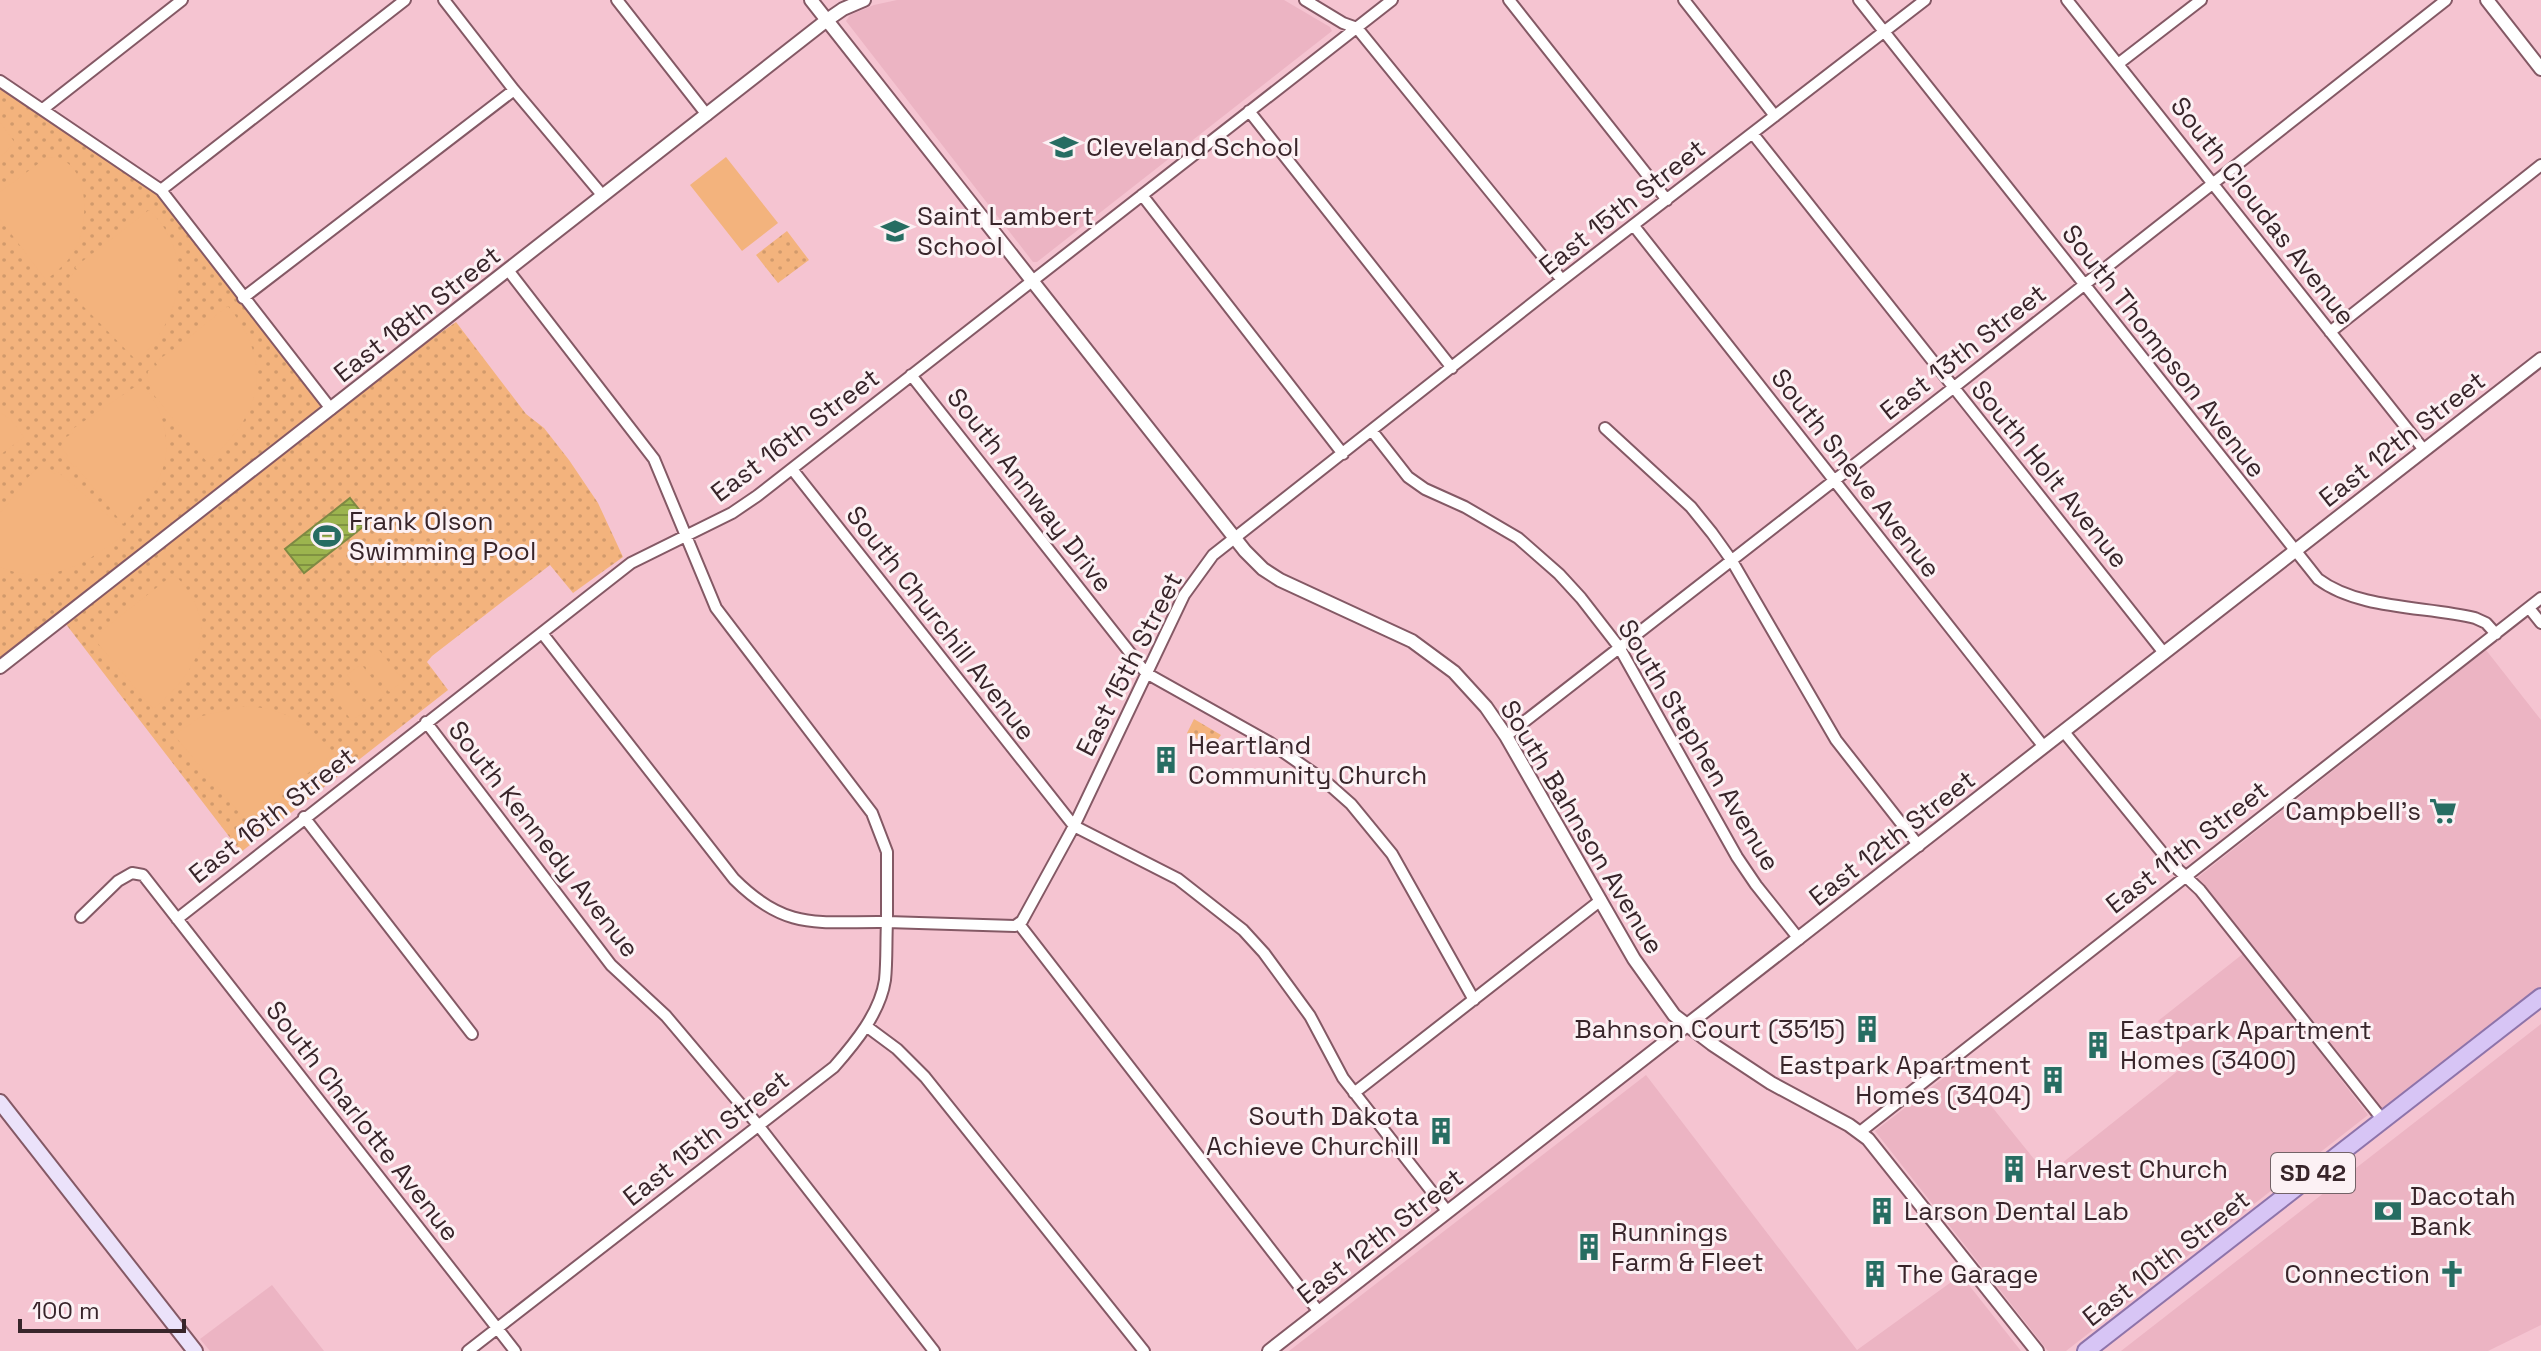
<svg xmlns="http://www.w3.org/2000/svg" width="2541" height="1351" font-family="'Space Grotesk',sans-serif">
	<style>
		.built { fill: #ecb4c3 }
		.green { fill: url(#green-dots) }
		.pitch { fill: #f3b37d }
		.water { fill: url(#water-rules); stroke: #7e8943; stroke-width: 2 }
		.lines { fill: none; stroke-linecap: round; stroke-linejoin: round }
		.minor-casing { stroke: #845965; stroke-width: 14 }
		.tertiary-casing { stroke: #845965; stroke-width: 16 }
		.secondary-casing { stroke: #845965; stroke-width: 18 }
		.primary-casing { stroke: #8e74aa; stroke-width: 20 }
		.minor { stroke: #fff; stroke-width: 10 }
		.tertiary { stroke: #fff; stroke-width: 12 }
		.secondary { stroke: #ebe2fa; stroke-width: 14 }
		.primary { stroke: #d7c5f5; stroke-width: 16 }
		.labels { text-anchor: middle; stroke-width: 6; stroke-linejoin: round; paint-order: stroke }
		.shield { fill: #fcf1f4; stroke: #736267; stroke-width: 2 }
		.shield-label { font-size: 24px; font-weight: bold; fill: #38252a }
		.poi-label { font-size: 26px; fill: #38252a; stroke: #fcf1f4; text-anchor: start }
		.street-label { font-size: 26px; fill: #38252a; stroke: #fcf1f4 }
	</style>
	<defs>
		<pattern id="green-dots" width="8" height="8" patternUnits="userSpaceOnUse" patternTransform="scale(2)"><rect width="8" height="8" fill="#f3b37d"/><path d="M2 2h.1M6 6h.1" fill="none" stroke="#d19a6c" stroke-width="1.8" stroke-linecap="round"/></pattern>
		<pattern id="water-rules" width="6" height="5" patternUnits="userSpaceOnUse" patternTransform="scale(2)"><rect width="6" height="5" fill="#9cb44e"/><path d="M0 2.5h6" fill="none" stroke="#809241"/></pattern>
	</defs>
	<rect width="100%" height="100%" fill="#f5c4d1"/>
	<!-- built -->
	<path class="built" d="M 897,0 L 1284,0 L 1330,27 L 1332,31 L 1037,262 L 1033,262 L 846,21 L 850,15 L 874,5 Z
		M 2486,650 L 2541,720 L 2541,988 L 2383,1113 L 2197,878 Z
		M 2244,953 L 2368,1115 L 2066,1351 L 2048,1351 L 1875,1131 L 1959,1066 L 2047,1175 L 2189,1062 L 2158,1021 Z
		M 2541,1024 L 2541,1325 L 2488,1351 L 2121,1351 Z
		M 1646,1075 L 1857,1350 L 1961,1275 L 2021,1351 L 1289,1351 Z
		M 272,1285 L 324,1351 L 210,1351 L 200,1339 Z"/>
	<!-- green -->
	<path class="green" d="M 0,81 L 161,190 L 331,409 L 456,322 L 526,414 L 544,428 L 569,460 L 598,503 L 623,557 L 573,593 L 550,565 L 432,656 L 427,662 L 448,690 L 241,852 L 62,619 L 0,667 Z
		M 787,231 L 809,260 L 778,283 L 756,255 Z
		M 1194,719 L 1221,735 L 1214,745 L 1202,742 L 1187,733 Z"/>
	<!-- pitch -->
	<path class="pitch" d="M 0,122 L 15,143 L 0,157 Z
		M 51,157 C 93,161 89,227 73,253 C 66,264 56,272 46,280 L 0,219 L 0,192 L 46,158 Z
		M 726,157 L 778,223 L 742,251 L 690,185 Z
		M 149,210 C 197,255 181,321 137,361 L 80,303 L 68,284 L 69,277 L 77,270 L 75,267 Z
		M 228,306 C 275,364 262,416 207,462 L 150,390 L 152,388 L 147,379 L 148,371 L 157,365 L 155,362 L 177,347 Z
		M 142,382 C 147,391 154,399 158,408 C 179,459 158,489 123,524 L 76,466 L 74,467 L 66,458 L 68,456 L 61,447 L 63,439 L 73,433 L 71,430 Z
		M 0,412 L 11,420 L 24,437 L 0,455 Z
		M 38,468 L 46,468 L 55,474 L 57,471 L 127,532 C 89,562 50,588 0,567 L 0,513 L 24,484 L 23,482 Z
		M 174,574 C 223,624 200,671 153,709 L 95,640 L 100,632 Z
		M 379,650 L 404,681 L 389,692 L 366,661 Z
		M 361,664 L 385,695 L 371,706 L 347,675 Z
		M 342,679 L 366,710 L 352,721 L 328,690 Z
		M 245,706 C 287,709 306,723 334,753 L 249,819 L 242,816 L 174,735 L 202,716 Z"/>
	<!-- water -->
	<path class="water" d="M 350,498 L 369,522 L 304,573 L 285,549 Z"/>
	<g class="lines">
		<!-- minor casing -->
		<g class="minor-casing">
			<path id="minor" d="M 444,0 L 514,90 L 603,196
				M 617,0 L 707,115
				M 1305,0 L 1343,23 L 1357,28 L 1562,280
				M 1509,0 L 1667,200
				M 1684,0 L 1775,116
				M 1859,0 L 2318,579 C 2359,610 2427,606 2475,618 L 2486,623 L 2496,634
				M 2067,0 L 2424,450
				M 2118,64 L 2201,0
				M 0,81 L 161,190 L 331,409
				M 43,109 L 182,0
				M 1249,111 L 1452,368
				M 1753,134 L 2164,653
				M 161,190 L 405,0
				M 1142,195 L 1343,454
				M 1634,226 L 2044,747
				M 508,270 L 654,459 L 716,608 L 872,813 L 887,852 L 887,922 C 818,921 787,932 734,879 L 542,633
				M 243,298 L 514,90
				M 2330,332 L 2541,165
				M 911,375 L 1146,673 L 1269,742 L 1325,781 L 1351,804 L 1392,854 L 1474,1000
				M 1605,428 L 1691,507 L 1712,533 L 1732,561 L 1836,740 L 1919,846
				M 1372,431 L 1408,477 L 1425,489 L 1465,507 L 1518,538 L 1559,574 L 1581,598 L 1619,647 L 1737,857 L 1756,885 L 1799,939
				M 792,469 L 1074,826 L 1178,879 L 1243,930 L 1264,953 L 1310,1016 L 1343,1078 L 1447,1211
				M 2529,608 L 2541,623
				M 426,722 L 611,965 L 666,1016 L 758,1125 L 934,1351
				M 2064,732 L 2169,861 L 2200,890 L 2382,1119
				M 1506,736 L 1953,388 L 2446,0
				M 304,817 L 472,1034
				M 81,917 L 118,881 L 132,873 L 143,875 L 515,1351
				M 177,919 L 631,563 L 732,513 L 757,496 L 1392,0
				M 1019,924 L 1319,1312
				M 866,1026 L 897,1049 L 925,1077 L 1144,1351
				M 1354,1093 L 1601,900
				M 1860,1132 L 2541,598
				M 468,1351 L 834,1067 C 855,1043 880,1013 885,980 C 887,961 886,941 887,922 L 1015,926 L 1022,921 L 1074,826 L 1184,595 L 1213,555 L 1562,280 L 1925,0"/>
		</g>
		<!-- tertiary casing -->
		<g class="tertiary-casing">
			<path id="tertiary" d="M 811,0 L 1245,551 L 1263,569 L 1280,580 L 1412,641 L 1454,672 L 1486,707 L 1506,736 L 1634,959 L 1674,1015 L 1712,1044 L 1771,1083 L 1849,1125 L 1868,1139 L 2037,1351
				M 2487,0 L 2541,69
				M 0,667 L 827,20 L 843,9 L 864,0
				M 1269,1351 L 2541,359"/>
		</g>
		<!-- secondary casing -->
		<g class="secondary-casing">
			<path id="secondary" d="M 0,1102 L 195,1351"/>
		</g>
		<!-- primary casing -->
		<g class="primary-casing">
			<path id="primary" d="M 2086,1351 L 2541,997"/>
		</g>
		<!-- minor -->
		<use href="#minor" class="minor"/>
		<!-- tertiary -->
		<use href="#tertiary" class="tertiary"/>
		<!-- secondary -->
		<use href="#secondary" class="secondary"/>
		<!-- primary -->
		<use href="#primary" class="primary"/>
	</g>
	<!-- icons -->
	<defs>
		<g id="school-bare" transform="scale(2.16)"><path d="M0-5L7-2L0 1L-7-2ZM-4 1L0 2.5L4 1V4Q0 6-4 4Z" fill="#276d62" stroke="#fcf1f4" stroke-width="2.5" paint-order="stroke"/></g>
		<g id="stadium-bare" transform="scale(2.16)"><path d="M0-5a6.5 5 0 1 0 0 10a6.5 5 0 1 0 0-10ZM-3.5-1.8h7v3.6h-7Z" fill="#276d62" stroke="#fcf1f4" stroke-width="2.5" paint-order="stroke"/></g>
		<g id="building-bare" transform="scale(2.16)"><path d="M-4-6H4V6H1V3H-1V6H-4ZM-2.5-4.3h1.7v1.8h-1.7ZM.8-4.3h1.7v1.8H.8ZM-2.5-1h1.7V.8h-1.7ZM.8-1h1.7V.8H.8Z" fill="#276d62" stroke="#fcf1f4" stroke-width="2.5" paint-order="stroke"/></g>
		<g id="supermarket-bare" transform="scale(2.16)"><path d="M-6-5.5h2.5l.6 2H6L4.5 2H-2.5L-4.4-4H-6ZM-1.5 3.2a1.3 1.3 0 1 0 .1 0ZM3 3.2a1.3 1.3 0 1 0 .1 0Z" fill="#276d62" stroke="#fcf1f4" stroke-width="2.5" paint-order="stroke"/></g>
		<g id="bank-bare" transform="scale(2.16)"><path d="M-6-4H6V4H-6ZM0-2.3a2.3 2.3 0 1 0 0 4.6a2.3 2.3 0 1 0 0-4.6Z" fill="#276d62" stroke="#fcf1f4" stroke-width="2.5" paint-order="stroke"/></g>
		<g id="church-bare" transform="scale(2.16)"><path d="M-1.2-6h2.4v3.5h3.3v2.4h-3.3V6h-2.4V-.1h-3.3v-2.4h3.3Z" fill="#276d62" stroke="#fcf1f4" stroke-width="2.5" paint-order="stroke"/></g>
	</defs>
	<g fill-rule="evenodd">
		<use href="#school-bare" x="1064" y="147"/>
		<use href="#school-bare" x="895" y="231"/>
		<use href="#stadium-bare" x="327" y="536"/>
		<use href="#building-bare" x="1166" y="760"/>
		<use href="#supermarket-bare" x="2443" y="811"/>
		<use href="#building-bare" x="1867" y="1029"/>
		<use href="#building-bare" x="2098" y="1045"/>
		<use href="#building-bare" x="2053" y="1080"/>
		<use href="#building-bare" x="1441" y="1131"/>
		<use href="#building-bare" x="2014" y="1169"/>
		<use href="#building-bare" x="1882" y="1211"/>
		<use href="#bank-bare" x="2388" y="1211"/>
		<use href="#building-bare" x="1589" y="1247"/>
		<use href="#building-bare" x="1875" y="1274"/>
		<use href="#church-bare" x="2452" y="1274"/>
	</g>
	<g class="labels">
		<!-- shield labels -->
		<rect class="shield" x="2271" y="1153" width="84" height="40" rx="6"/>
		<g class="shield-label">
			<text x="2313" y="1181">SD 42</text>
		</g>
		<!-- poi labels -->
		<g class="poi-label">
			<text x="1086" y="156">Cleveland School</text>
			<text x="917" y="225">Saint Lambert<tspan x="917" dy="30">School</tspan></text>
			<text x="349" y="530">Frank Olson<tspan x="349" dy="30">Swimming Pool</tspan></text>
			<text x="1188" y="754">Heartland<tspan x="1188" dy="30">Community Church</tspan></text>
			<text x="2421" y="820" text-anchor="end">Campbell's</text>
			<text x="1845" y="1038" text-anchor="end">Bahnson Court (3515)</text>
			<text x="2120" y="1039">Eastpark Apartment<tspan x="2120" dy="30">Homes (3400)</tspan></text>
			<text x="2031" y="1074" text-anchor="end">Eastpark Apartment<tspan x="2031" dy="30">Homes (3404)</tspan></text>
			<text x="1419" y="1125" text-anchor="end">South Dakota<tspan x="1419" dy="30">Achieve Churchill</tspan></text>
			<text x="2036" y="1178">Harvest Church</text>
			<text x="2410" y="1205">Dacotah<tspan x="2410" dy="30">Bank</tspan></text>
			<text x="1904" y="1220">Larson Dental Lab</text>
			<text x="1611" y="1241">Runnings<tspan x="1611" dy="30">Farm &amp; Fleet</tspan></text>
			<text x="1897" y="1283">The Garage</text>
			<text x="2430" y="1283" text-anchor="end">Connection</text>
		</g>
		<!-- street labels -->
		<g class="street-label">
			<text transform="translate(1622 207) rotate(-38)" y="9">East 15th Street</text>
			<text transform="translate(2263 211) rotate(52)" y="9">South Cloudas Avenue</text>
			<text transform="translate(417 314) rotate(-38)" y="9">East 18th Street</text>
			<text transform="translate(2164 351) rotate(52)" y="9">South Thompson Avenue</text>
			<text transform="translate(1963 352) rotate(-38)" y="9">East 13th Street</text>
			<text transform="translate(795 435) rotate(-37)" y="9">East 16th Street</text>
			<text transform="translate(2402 439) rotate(-38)" y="9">East 12th Street</text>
			<text transform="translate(1856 473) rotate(52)" y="9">South Sneve Avenue</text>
			<text transform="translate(2050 474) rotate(51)" y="9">South Holt Avenue</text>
			<text transform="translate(1030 490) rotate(52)" y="9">South Annway Drive</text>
			<text transform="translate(941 623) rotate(52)" y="9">South Churchill Avenue</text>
			<text transform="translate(1129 664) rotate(-63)" y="9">East 15th Street</text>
			<text transform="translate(1699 745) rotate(59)" y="9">South Stephen Avenue</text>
			<text transform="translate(272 815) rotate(-38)" y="9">East 16th Street</text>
			<text transform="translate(1582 827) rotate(59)" y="9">South Bahnson Avenue</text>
			<text transform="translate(1892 838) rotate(-38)" y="9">East 12th Street</text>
			<text transform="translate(544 839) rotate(52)" y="9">South Kennedy Avenue</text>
			<text transform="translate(2187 847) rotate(-38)" y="9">East 11th Street</text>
			<text transform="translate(363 1121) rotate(52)" y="9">South Charlotte Avenue</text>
			<text transform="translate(706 1138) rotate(-38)" y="9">East 15th Street</text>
			<text transform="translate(1380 1236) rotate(-38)" y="9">East 12th Street</text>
			<text transform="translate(2166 1258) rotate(-38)" y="9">East 10th Street</text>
		</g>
	</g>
	<!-- scale -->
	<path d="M20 1319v12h164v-12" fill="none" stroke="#38252a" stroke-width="4"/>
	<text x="32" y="1319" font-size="24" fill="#38252a" stroke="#fcf1f4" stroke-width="6" paint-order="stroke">100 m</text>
</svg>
